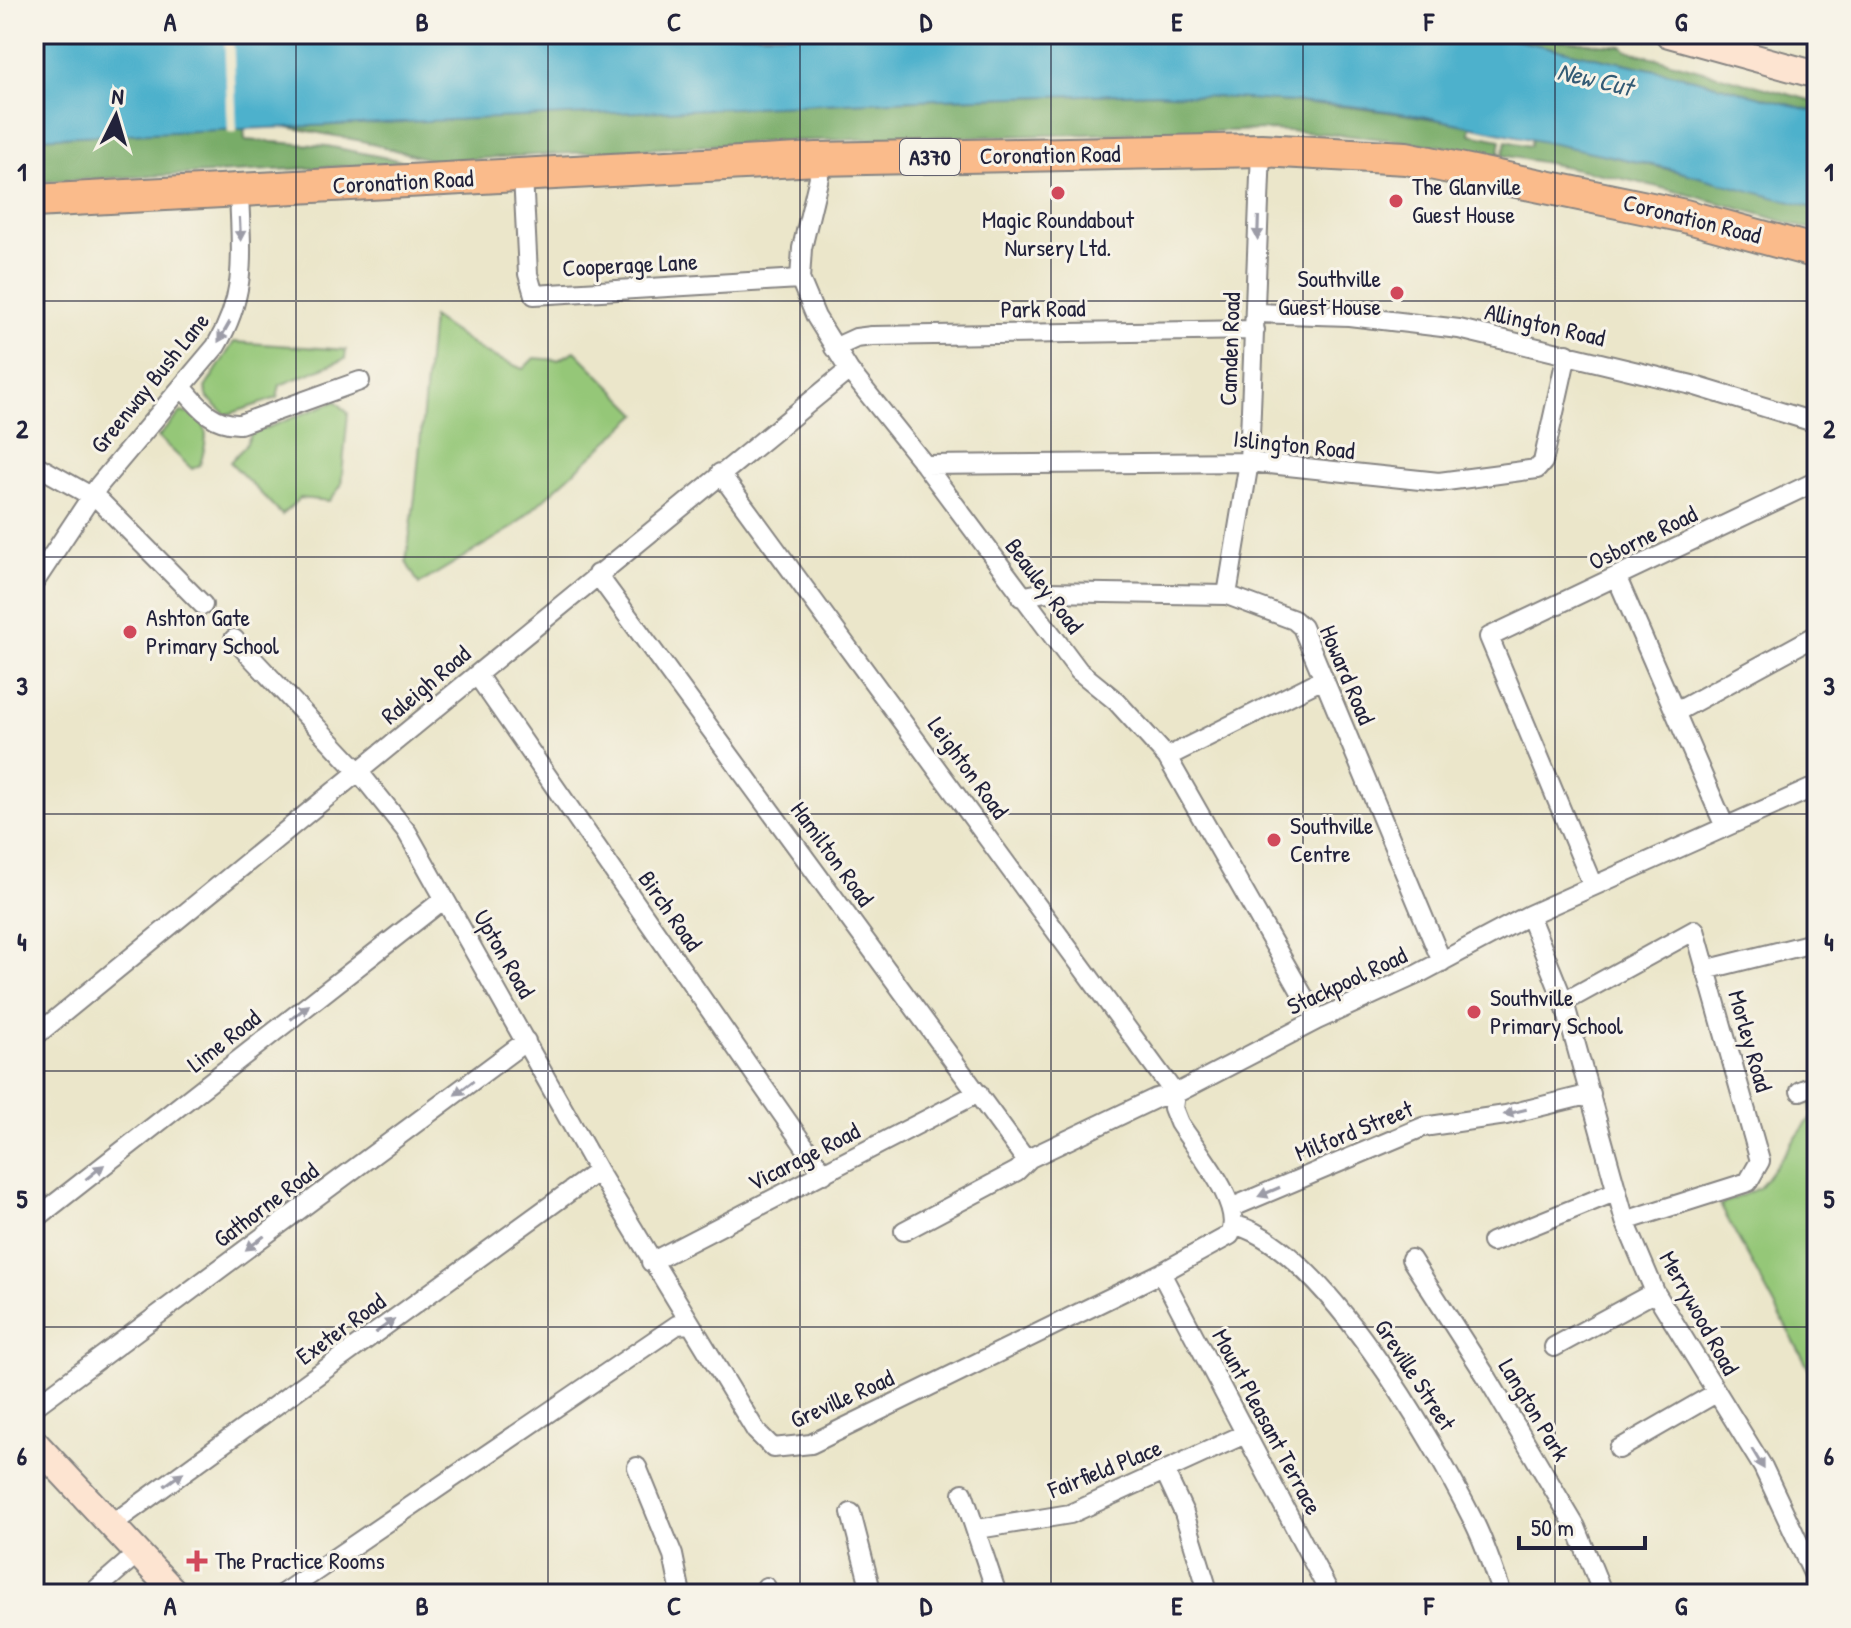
<svg xmlns="http://www.w3.org/2000/svg" width="1851" height="1628" font-family="'Patrick Hand',sans-serif">
	<style>
		.green { fill: #95c778; stroke: #5c745a; stroke-width: 2 }
		.forest { fill: #78ac68; stroke: #4d6752; stroke-width: 2 }
		.water { fill: #4db1cc; stroke: #386a84; stroke-width: 2 }
		.pier { fill: #ebe6ca }
		.lines { fill: none; stroke-linecap: round; stroke-linejoin: round }
		.street-casing { stroke: #868482; stroke-width: 22 }
		.secondary-casing { stroke: #868482; stroke-width: 30 }
		.highway-casing { stroke: #868482; stroke-width: 36 }
		.street { stroke: #fff; stroke-width: 18 }
		.secondary { stroke: #fde4d1; stroke-width: 26 }
		.highway { stroke: #fabb8b; stroke-width: 32 }
		.oneway { fill: #9c9ca7 }
		.grid { fill: none; stroke: #22223b; stroke-width: 2; stroke-opacity: 0.55 }
		.poi-dot { fill: #d1495b; stroke: #f7f3e8; stroke-width: 3 }
		.labels { text-anchor: middle; stroke-width: 6; stroke-linejoin: round; paint-order: stroke }
		.shield { fill: #f7f3e8; stroke: #62616f; stroke-width: 2 }
		.shield-label { font-size: 22px; font-weight: bold; fill: #22223b }
		.street-label { font-size: 24px; fill: #22223b; stroke: #f7f3e8 }
		.poi-label { font-size: 24px; fill: #22223b; stroke: #f7f3e8; text-anchor: start }
		.water-label { font-size: 26px; font-style: italic; fill: #335b75; stroke: #f7f3e8 }
		.neatline { fill: none; stroke: #22223b; stroke-width: 3 }
		.grid-label { font-size: 26px; text-anchor: middle; font-weight: bold; fill: #22223b }
	</style>
	<rect width="100%" height="100%" fill="#f7f3e8"/>
	<filter id="ink" filterUnits="userSpaceOnUse"><feTurbulence type="fractalNoise" baseFrequency=".0125" numOctaves="2"/><feDisplacementMap in="SourceGraphic" scale="16" xChannelSelector="R" yChannelSelector="G"/><feConvolveMatrix kernelMatrix="1 2 1 2 8 2 1 2 1" color-interpolation-filters="sRGB"/></filter>
	<filter id="wash" filterUnits="userSpaceOnUse"><feTurbulence type="fractalNoise" baseFrequency=".006" numOctaves="4" result="noise"/><feDisplacementMap in="SourceGraphic" scale="32" xChannelSelector="R" yChannelSelector="G"/><feGaussianBlur stdDeviation="1.8" result="paint"/><feColorMatrix in="noise" values="0 0 0 0 0 0 0 0 0 0 0 0 0 0 0 0 0 1.4 0 .05"/><feComposite in="paint" operator="in"/></filter>
	<g filter="url(#wash)">
		<rect width="100%" height="100%" fill="#ebe6ca"/>
		<!-- green -->
		<path class="green" d="M 432,317 L 485,353 L 523,369 L 534,358 L 558,360 L 575,351 L 638,414 L 512,528 L 419,584 L 406,562 L 415,497 Z
			M 234,342 L 346,350 L 345,359 L 280,385 L 277,398 L 226,415 L 208,398 L 205,388 Z
			M 336,401 L 348,413 L 341,486 L 329,501 L 300,498 L 282,515 L 230,462 L 246,445 L 251,434 Z
			M 181,412 C 214,418 207,440 200,465 L 192,469 L 158,437 Z
			M 1817,1094 L 1817,1384 L 1720,1205 L 1759,1188 L 1812,1116 L 1809,1096 Z"/>
		<!-- forest -->
		<path class="forest" d="M 1487,34 L 1623,46 L 1626,50 L 1817,102 L 1817,112 L 1679,75 Z
			M 1157,93 C 1263,99 1367,105 1471,126 L 1470,134 L 1501,140 L 1499,153 L 1503,155 L 1506,141 L 1530,146 L 1532,138 L 1732,184 L 1817,209 L 1817,232 C 1641,175 1456,140 1271,130 L 784,141 L 435,161 L 362,141 L 282,126 L 940,99 Z
			M 244,128 L 245,140 L 327,146 L 413,163 L 34,182 L 34,138 Z"/>
		<!-- water -->
		<path class="water" d="M 34,34 L 1487,34 L 1679,75 L 1817,112 L 1817,209 L 1662,167 L 1422,116 L 1351,106 L 1157,93 L 940,99 L 34,138 Z"/>
		<!-- pier -->
		<path class="pier" d="M 224,34 L 233,34 L 237,132 L 228,133 Z"/>
	</g>
	<g filter="url(#ink)">
		<g class="lines">
			<!-- street casing -->
			<g class="street-casing">
				<path id="street" d="M 817,159 L 819,177 L 802,248 L 800,279 L 816,317 L 849,370 L 925,465 L 1079,671 L 1116,701 L 1167,757 L 1317,1020
					M 523,175 L 528,274 L 534,295 L 800,279
					M 1256,313 L 1349,316 L 1459,329 L 1692,385 L 1817,423
					M 834,348 L 856,338 L 872,336 L 1255,330
					M 182,387 C 199,407 212,425 240,424 L 360,381
					M 34,464 L 100,501 L 203,605
					M 925,465 L 1249,462 L 1439,482 L 1537,469 L 1543,462 L 1567,354
					M 720,473 L 1175,1094
					M 597,574 L 1023,1156 L 1030,1158
					M 1617,578 L 1725,827
					M 34,583 L 99,485 L 216,346 C 248,293 241,252 239,192
					M 1227,595 L 1249,462 L 1261,150
					M 1021,597 L 1045,592 L 1227,595 L 1294,620 L 1302,627 L 1442,962
					M 234,639 L 359,772 L 407,832 L 598,1171 L 756,1431 L 773,1448 L 811,1444 L 1161,1273 L 1230,1235 C 1245,1205 1196,1150 1179,1123 L 1173,1108 L 1175,1094
					M 477,675 L 824,1174
					M 1676,712 L 1817,635
					M 1167,757 L 1323,679
					M 1593,886 L 1489,637 L 1817,481
					M 1529,915 L 1564,1002 L 1625,1221 L 1655,1292 L 1763,1467 L 1817,1582
					M 1705,970 L 1817,942
					M 1564,1002 L 1695,930 L 1760,1161 L 1748,1182 L 1625,1221
					M 34,1037 L 849,370
					M 1800,1091 L 1817,1084
					M 1233,1207 L 1423,1127 L 1506,1115 L 1591,1094
					M 34,1220 L 444,899
					M 1235,1225 C 1321,1246 1434,1442 1473,1520 C 1485,1543 1493,1570 1502,1594
					M 904,1231 L 1017,1171 L 1030,1158 L 1156,1098 L 1175,1094 L 1317,1020 L 1418,974 L 1529,915 L 1817,786
					M 1492,1242 L 1617,1191
					M 1411,1259 L 1488,1379 L 1576,1527 L 1603,1594
					M 651,1262 L 978,1093
					M 1161,1273 L 1330,1594
					M 1554,1347 L 1655,1292
					M 34,1407 L 526,1041
					M 1619,1449 L 1716,1393
					M 637,1467 L 673,1555 L 681,1594
					M 1165,1472 L 1184,1513 L 1209,1594
					M 963,1493 L 997,1594
					M 851,1513 L 872,1594
					M 111,1525 L 598,1171
					M 978,1529 L 1070,1514 L 1245,1434
					M 766,1587 L 768,1594
					M 91,1594 L 138,1553
					M 282,1594 L 677,1325 L 689,1324"/>
			</g>
			<!-- secondary casing -->
			<g class="secondary-casing">
				<path id="secondary" d="M 1669,34 L 1817,75
					M 34,1442 L 176,1594"/>
			</g>
			<!-- highway casing -->
			<g class="highway-casing">
				<path id="highway" d="M 34,201 L 817,159 L 1261,150 L 1406,158 L 1685,216 L 1817,252"/>
			</g>
			<!-- street -->
			<use href="#street" class="street"/>
			<!-- secondary -->
			<use href="#secondary" class="secondary"/>
			<!-- highway -->
			<use href="#highway" class="highway"/>
		</g>
		<!-- one-way arrows -->
		<defs><path id="oneway-solid" d="M-6-.8H1V-3.2L6.5 0L1 3.2V.8H-6Z" transform="scale(2)"/></defs>
		<g class="oneway">
			<use href="#oneway-solid" transform="translate(1258 228) rotate(92)"/>
			<use href="#oneway-solid" transform="translate(240 229) rotate(87)"/>
			<use href="#oneway-solid" transform="translate(224 332) rotate(120)"/>
			<use href="#oneway-solid" transform="translate(300 1012) rotate(-38)"/>
			<use href="#oneway-solid" transform="translate(464 1088) rotate(143)"/>
			<use href="#oneway-solid" transform="translate(1515 1112) rotate(167)"/>
			<use href="#oneway-solid" transform="translate(95 1172) rotate(-38)"/>
			<use href="#oneway-solid" transform="translate(1269 1192) rotate(157)"/>
			<use href="#oneway-solid" transform="translate(255 1243) rotate(143)"/>
			<use href="#oneway-solid" transform="translate(385 1326) rotate(-36)"/>
			<use href="#oneway-solid" transform="translate(1758 1459) rotate(59)"/>
			<use href="#oneway-solid" transform="translate(174 1479) rotate(-36)"/>
		</g>
	</g>
	<!-- grid -->
	<path class="grid" d="M 296,34 L 296,1594M 548,34 L 548,1594M 800,34 L 800,1594M 1051,34 L 1051,1594M 1303,34 L 1303,1594M 1555,34 L 1555,1594M 34,301 L 1817,301M 34,557 L 1817,557M 34,814 L 1817,814M 34,1071 L 1817,1071M 34,1327 L 1817,1327"/>
	<!-- markers -->
	<g class="poi-dot">
		<circle cx="1058" cy="193" r="8"/>
		<circle cx="1396" cy="201" r="8"/>
		<circle cx="1397" cy="293" r="8"/>
		<circle cx="130" cy="632" r="8"/>
		<circle cx="1274" cy="840" r="8"/>
		<circle cx="1474" cy="1012" r="8"/>
		<path d="M193 1549h8v8h8v8h-8v8h-8v-8h-8v-8h8z"/>
	</g>
	<g class="labels">
		<!-- shield labels -->
		<rect class="shield" x="900" y="139" width="60" height="36" rx="6"/>
		<g class="shield-label">
			<text x="930" y="165">A370</text>
		</g>
		<!-- street labels -->
		<g class="street-label">
			<text transform="translate(1050 155) rotate(-1)" y="8">Coronation Road</text>
			<text transform="translate(403 182) rotate(-3)" y="8">Coronation Road</text>
			<text transform="translate(1692 219) rotate(14)" y="8">Coronation Road</text>
			<text transform="translate(630 265) rotate(-3)" y="8">Cooperage Lane</text>
			<text transform="translate(1043 309) rotate(-1)" y="8">Park Road</text>
			<text transform="translate(1545 325) rotate(13)" y="8">Allington Road</text>
			<text transform="translate(1230 349) rotate(-88)" y="8">Camden Road</text>
			<text transform="translate(150 383) rotate(-51)" y="8">Greenway Bush Lane</text>
			<text transform="translate(1294 445) rotate(6)" y="8">Islington Road</text>
			<text transform="translate(1643 538) rotate(-26)" y="8">Osborne Road</text>
			<text transform="translate(1044 586) rotate(53)" y="8">Beauley Road</text>
			<text transform="translate(1347 675) rotate(67)" y="8">Howard Road</text>
			<text transform="translate(426 685) rotate(-40)" y="8">Raleigh Road</text>
			<text transform="translate(968 768) rotate(54)" y="8">Leighton Road</text>
			<text transform="translate(832 854) rotate(54)" y="8">Hamilton Road</text>
			<text transform="translate(670 911) rotate(55)" y="8">Birch Road</text>
			<text transform="translate(504 954) rotate(60)" y="8">Upton Road</text>
			<text transform="translate(1347 981) rotate(-25)" y="8">Stackpool Road</text>
			<text transform="translate(224 1041) rotate(-38)" y="8">Lime Road</text>
			<text transform="translate(1750 1041) rotate(74)" y="8">Morley Road</text>
			<text transform="translate(1354 1131) rotate(-22)" y="8">Milford Street</text>
			<text transform="translate(804 1157) rotate(-27)" y="8">Vicarage Road</text>
			<text transform="translate(266 1205) rotate(-37)" y="8">Gathorne Road</text>
			<text transform="translate(1699 1313) rotate(61)" y="8">Merrywood Road</text>
			<text transform="translate(341 1329) rotate(-36)" y="8">Exeter Road</text>
			<text transform="translate(1415 1375) rotate(57)" y="8">Greville Street</text>
			<text transform="translate(842 1399) rotate(-24)" y="8">Greville Road</text>
			<text transform="translate(1534 1410) rotate(59)" y="8">Langton Park</text>
			<text transform="translate(1267 1422) rotate(62)" y="8">Mount Pleasant Terrace</text>
			<text transform="translate(1105 1469) rotate(-22)" y="8">Fairfield Place</text>
		</g>
		<!-- poi labels -->
		<g class="poi-label">
			<text x="1412" y="195">The Glanville<tspan x="1412" dy="28">Guest House</tspan></text>
			<text x="1058" y="228" text-anchor="middle">Magic Roundabout<tspan x="1058" dy="28">Nursery Ltd.</tspan></text>
			<text x="1381" y="287" text-anchor="end">Southville<tspan x="1381" dy="28">Guest House</tspan></text>
			<text x="146" y="626">Ashton Gate<tspan x="146" dy="28">Primary School</tspan></text>
			<text x="1290" y="834">Southville<tspan x="1290" dy="28">Centre</tspan></text>
			<text x="1490" y="1006">Southville<tspan x="1490" dy="28">Primary School</tspan></text>
			<text x="215" y="1569">The Practice Rooms</text>
		</g>
		<!-- water labels -->
		<g class="water-label">
			<text transform="translate(1595 79) rotate(13)" y="9">New Cut</text>
		</g>
	</g>
	<!-- margin -->
	<rect width="1851" height="1628" fill="none" stroke="#f7f3e8" stroke-width="88"/>
	<!-- north arrow -->
	<g transform="translate(116 116) rotate(5)" stroke="#f7f3e8" stroke-width="6" paint-order="stroke">
	<path d="M0-6L14 30L0 20L-14 30Z" fill="#22223b"/>
	<text y="-12" font-size="22" font-weight="bold" text-anchor="middle" fill="#22223b">N</text>
	</g>
	<!-- scale -->
	<path d="M1519 1536v12h126v-12" fill="none" stroke="#22223b" stroke-width="4"/>
	<text x="1531" y="1536" font-size="24" fill="#22223b" stroke="#f7f3e8" stroke-width="6" paint-order="stroke">50 m</text>
	<rect x="44" y="44" width="1763" height="1540" class="neatline"/>
	<g class="grid-label">
		<text x="170" y="31">A</text>
		<text x="422" y="31">B</text>
		<text x="674" y="31">C</text>
		<text x="926" y="31">D</text>
		<text x="1177" y="31">E</text>
		<text x="1429" y="31">F</text>
		<text x="1681" y="31">G</text>
		<text x="22" y="181">1</text>
		<text x="1829" y="181">1</text>
		<text x="22" y="438">2</text>
		<text x="1829" y="438">2</text>
		<text x="22" y="695">3</text>
		<text x="1829" y="695">3</text>
		<text x="22" y="951">4</text>
		<text x="1829" y="951">4</text>
		<text x="22" y="1208">5</text>
		<text x="1829" y="1208">5</text>
		<text x="22" y="1465">6</text>
		<text x="1829" y="1465">6</text>
		<text x="170" y="1615">A</text>
		<text x="422" y="1615">B</text>
		<text x="674" y="1615">C</text>
		<text x="926" y="1615">D</text>
		<text x="1177" y="1615">E</text>
		<text x="1429" y="1615">F</text>
		<text x="1681" y="1615">G</text>
	</g>
</svg>
